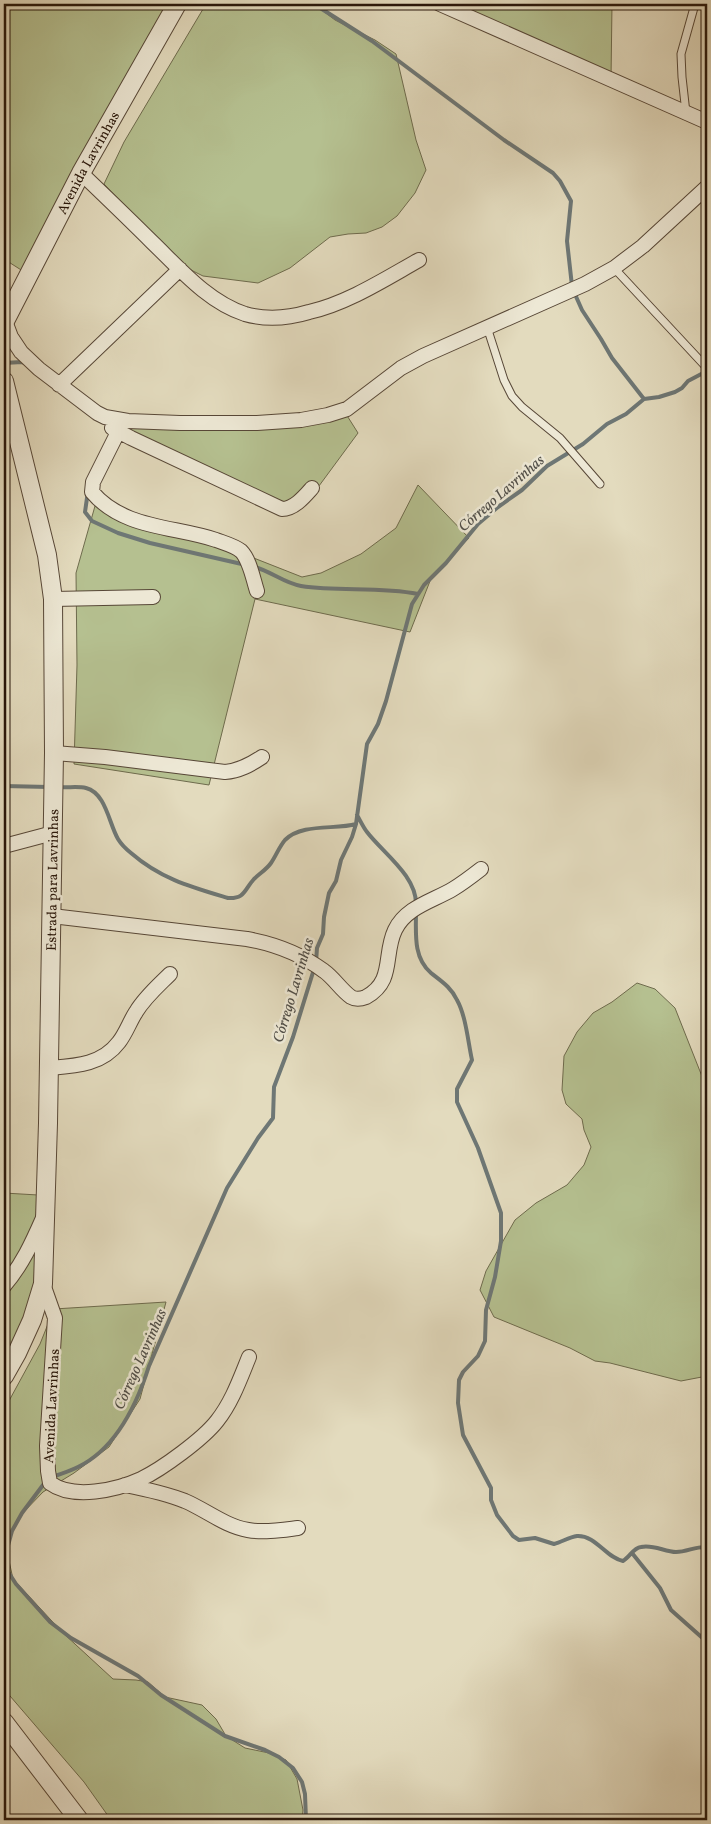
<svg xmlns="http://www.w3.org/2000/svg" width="711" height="1824" font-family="Vollkorn,serif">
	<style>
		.green { fill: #b5c090; stroke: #6e6b4d }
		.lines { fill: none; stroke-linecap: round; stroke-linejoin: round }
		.stream { stroke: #6e7775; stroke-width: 4 }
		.service-casing { stroke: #574737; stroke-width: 9 }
		.minor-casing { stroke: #574737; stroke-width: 16 }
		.tertiary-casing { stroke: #574737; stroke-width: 20 }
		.service { stroke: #ede8d5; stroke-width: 7 }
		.minor { stroke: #ede8d5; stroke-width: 14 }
		.tertiary { stroke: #ede8d5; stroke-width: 18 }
		.labels { text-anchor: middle; stroke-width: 5; stroke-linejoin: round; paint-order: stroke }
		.street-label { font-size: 14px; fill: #28160a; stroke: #ede8d5 }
		.water-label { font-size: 15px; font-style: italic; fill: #514f49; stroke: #ede8d5 }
	</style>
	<rect width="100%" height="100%" fill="#e3dbbe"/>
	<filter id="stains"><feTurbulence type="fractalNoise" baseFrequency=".004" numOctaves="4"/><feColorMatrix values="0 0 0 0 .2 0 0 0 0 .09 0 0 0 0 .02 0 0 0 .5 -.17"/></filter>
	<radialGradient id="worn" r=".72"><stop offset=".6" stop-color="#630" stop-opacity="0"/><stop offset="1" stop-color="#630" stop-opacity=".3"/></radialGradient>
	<!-- green -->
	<path class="green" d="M 4,4 L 180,4 L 29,275 L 4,259 Z
		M 206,4 L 314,4 L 335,20 L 375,40 L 396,54 L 416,140 L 426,170 L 415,193 L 397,216 L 382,227 L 366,233 L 348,234 L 330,237 L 290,268 L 258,283 L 203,276 L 179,264 L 104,184 L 124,142 Z
		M 450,4 L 612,4 L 611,79 Z
		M 346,414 L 358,433 L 316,490 L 282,503 L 127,430 L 117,422 Z
		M 418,485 L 469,538 L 432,576 L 410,632 L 255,599 L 209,785 L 74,764 L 77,665 L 76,573 L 95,506 L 197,533 L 241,553 L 302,577 L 321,573 L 361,554 L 396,528 Z
		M 637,983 L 655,989 L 675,1008 L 707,1089 L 707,1376 L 681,1381 L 610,1363 L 595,1361 L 570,1348 L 494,1317 L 480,1290 L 486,1271 L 515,1220 L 536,1203 L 567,1185 L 584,1165 L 591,1147 L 584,1130 L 582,1119 L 566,1104 L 562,1090 L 564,1056 L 577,1032 L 593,1013 L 612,1002 Z
		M 4,1193 L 38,1195 L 34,1301 L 4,1371 Z
		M 166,1302 L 140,1399 L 109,1447 L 74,1473 L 43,1492 L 18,1518 L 6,1547 L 13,1579 L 63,1633 L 113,1679 L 136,1680 L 148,1682 L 165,1697 L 202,1705 L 216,1719 L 226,1736 L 245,1748 L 269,1753 L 286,1760 L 297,1779 L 303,1810 L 302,1820 L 111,1820 L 84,1782 L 4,1689 L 4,1410 L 40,1344 L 54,1309 Z"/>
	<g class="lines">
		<!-- stream -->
		<path class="stream" d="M 314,4 L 372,41 L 504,140 L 553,173 L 560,181 L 571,201 L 567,241 L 572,286
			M 574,292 L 582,310 L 601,339 L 612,358 L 644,399
			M 4,363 L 22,362 L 26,364
			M 88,491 L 85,512 L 92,521 L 118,533 L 150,543 L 246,565
			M 255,567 C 272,572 284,583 301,586 C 340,592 379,586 418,594
			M 4,786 L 49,787
			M 59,787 C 67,788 78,786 86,788 C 106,793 109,824 118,839 C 121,844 126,849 131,853 C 161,879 191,887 228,898 C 245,899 244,890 254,879 C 260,873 266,870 271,863 C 276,856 279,847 285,840 C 302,823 335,830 356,824
			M 357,815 C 360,820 363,827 367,832 C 383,853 417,876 416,905
			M 416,912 C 416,933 413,958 431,973 C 441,981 451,987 457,1000 C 466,1016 468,1042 472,1060 L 457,1089 L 457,1102 L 478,1148 L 501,1213 L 501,1241 L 495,1277 L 486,1310 L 485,1341 L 478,1356 L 463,1372 L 459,1380 L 458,1403 L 463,1435 L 491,1488 L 491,1500 L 497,1515 L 513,1536 L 519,1540 L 535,1538 L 554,1544 C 562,1542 569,1537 577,1536 C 596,1535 606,1558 623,1561 C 630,1557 633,1548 641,1547 C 653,1544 665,1552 676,1552 C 687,1552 696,1546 707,1547
			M 316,962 L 317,948 L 323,934 L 324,917 L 329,893 L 336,881 L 341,860 L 352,837 L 356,824 L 367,744 L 378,724 L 386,701 L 412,604 L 424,585 L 446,563 L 478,524 L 498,507 L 522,490 L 547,466 L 583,444 L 607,424 L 626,414 L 644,399 L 659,397 L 675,392 L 682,388 L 688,381 L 707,371
			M 52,1477 C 61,1474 70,1471 78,1467 C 117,1448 137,1404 149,1366 L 227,1188 L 258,1138 L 273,1118 L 274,1087 L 293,1037 L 314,969
			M 46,1481 L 22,1513 L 12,1531 L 4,1560 L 7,1570 L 16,1584 L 50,1622 L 71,1638 L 138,1676 L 161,1695 L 225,1736 L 265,1750 L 279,1757 L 293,1768 L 302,1782 L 305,1794 L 306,1820
			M 632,1553 L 660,1588 L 671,1610 L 707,1642"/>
		<!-- service casing -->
		<g class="service-casing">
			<path id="service" d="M 686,113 L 682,77 L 681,54 L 695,4
				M 614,268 L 707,368
				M 487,327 L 504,380 L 512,396 L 522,407 L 560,438 L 600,484"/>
		</g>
		<!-- minor casing -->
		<g class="minor-casing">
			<path id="minor" d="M 440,4 L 707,122
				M 81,173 C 105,196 129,219 152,242 C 180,269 208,302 245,314 C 266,320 289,318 309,312 C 348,303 385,279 419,260
				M 5,321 L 11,337 L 21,352 L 39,369 L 97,413 L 105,417 L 128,421 L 180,423 L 257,423 L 301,420 L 328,415 L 347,409 L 401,368 L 423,356 L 585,284 L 614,268 L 643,246 L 707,187
				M 59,385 L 180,269
				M 112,428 L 131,438 L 282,509 C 294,509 304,497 312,488
				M 118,432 L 93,482 L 92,492 C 123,529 174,526 216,540 C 224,543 235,546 241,551 C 250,560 253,579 257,591
				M 53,599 L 153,597
				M 54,753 L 105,757 L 225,772 C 239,771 250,765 262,757
				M 4,846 L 53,833
				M 52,916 L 247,939 C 275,944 301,954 324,971 C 334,978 341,990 351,997 C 356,1000 361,999 366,997 C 395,981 383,955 395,930 C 406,907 433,901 453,889 C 463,883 472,876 481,869
				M 49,1068 C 75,1066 102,1065 119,1042 C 126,1033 130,1021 136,1012 C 145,997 158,986 170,974
				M 43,1284 L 55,1318 L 47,1446 L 48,1471 L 50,1483 C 73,1500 117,1490 141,1479 C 162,1469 203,1439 217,1421 C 232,1402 240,1379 249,1357
				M 4,1286 C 22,1265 32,1243 43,1218
				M 125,1485 C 145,1489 165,1493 185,1501 C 206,1510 225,1526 248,1530 C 264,1533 282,1530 298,1528"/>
		</g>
		<!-- tertiary casing -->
		<g class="tertiary-casing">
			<g id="tertiary">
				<path id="s1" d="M 4,323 L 81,173 L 177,4"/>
				<path d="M 4,381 L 47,555 L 53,599 L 54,753 L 48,1123 L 43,1284 L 32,1320 L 17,1353 L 4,1376"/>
				<path d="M 4,1722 L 79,1820"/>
			</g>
		</g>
		<!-- service -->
		<use href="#service" class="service"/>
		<!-- minor -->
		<use href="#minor" class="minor"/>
		<!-- tertiary -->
		<use href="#tertiary" class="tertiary"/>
	</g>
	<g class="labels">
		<!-- street labels -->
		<g class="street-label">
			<text dy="5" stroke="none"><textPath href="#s1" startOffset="181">Avenida Lavrinhas</textPath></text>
			<text transform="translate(52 880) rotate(-89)" y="5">Estrada para Lavrinhas</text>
			<text transform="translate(51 1406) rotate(-87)" y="5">Avenida Lavrinhas</text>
		</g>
		<!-- water labels -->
		<g class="water-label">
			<text transform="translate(501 493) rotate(-41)" y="5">Córrego Lavrinhas</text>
			<text transform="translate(293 990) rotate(-73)" y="5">Córrego Lavrinhas</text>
			<text transform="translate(140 1359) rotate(-66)" y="5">Córrego Lavrinhas</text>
		</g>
	</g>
	<!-- margin -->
	<rect width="711" height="1824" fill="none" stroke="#e3dbbe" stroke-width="20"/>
	<rect x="5" y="5" width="701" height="1814" fill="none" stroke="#28160a" stroke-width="2.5"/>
	<rect x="10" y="10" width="691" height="1804" fill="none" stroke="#28160a"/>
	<rect width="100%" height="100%" filter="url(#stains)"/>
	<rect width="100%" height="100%" fill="url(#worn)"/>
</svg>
